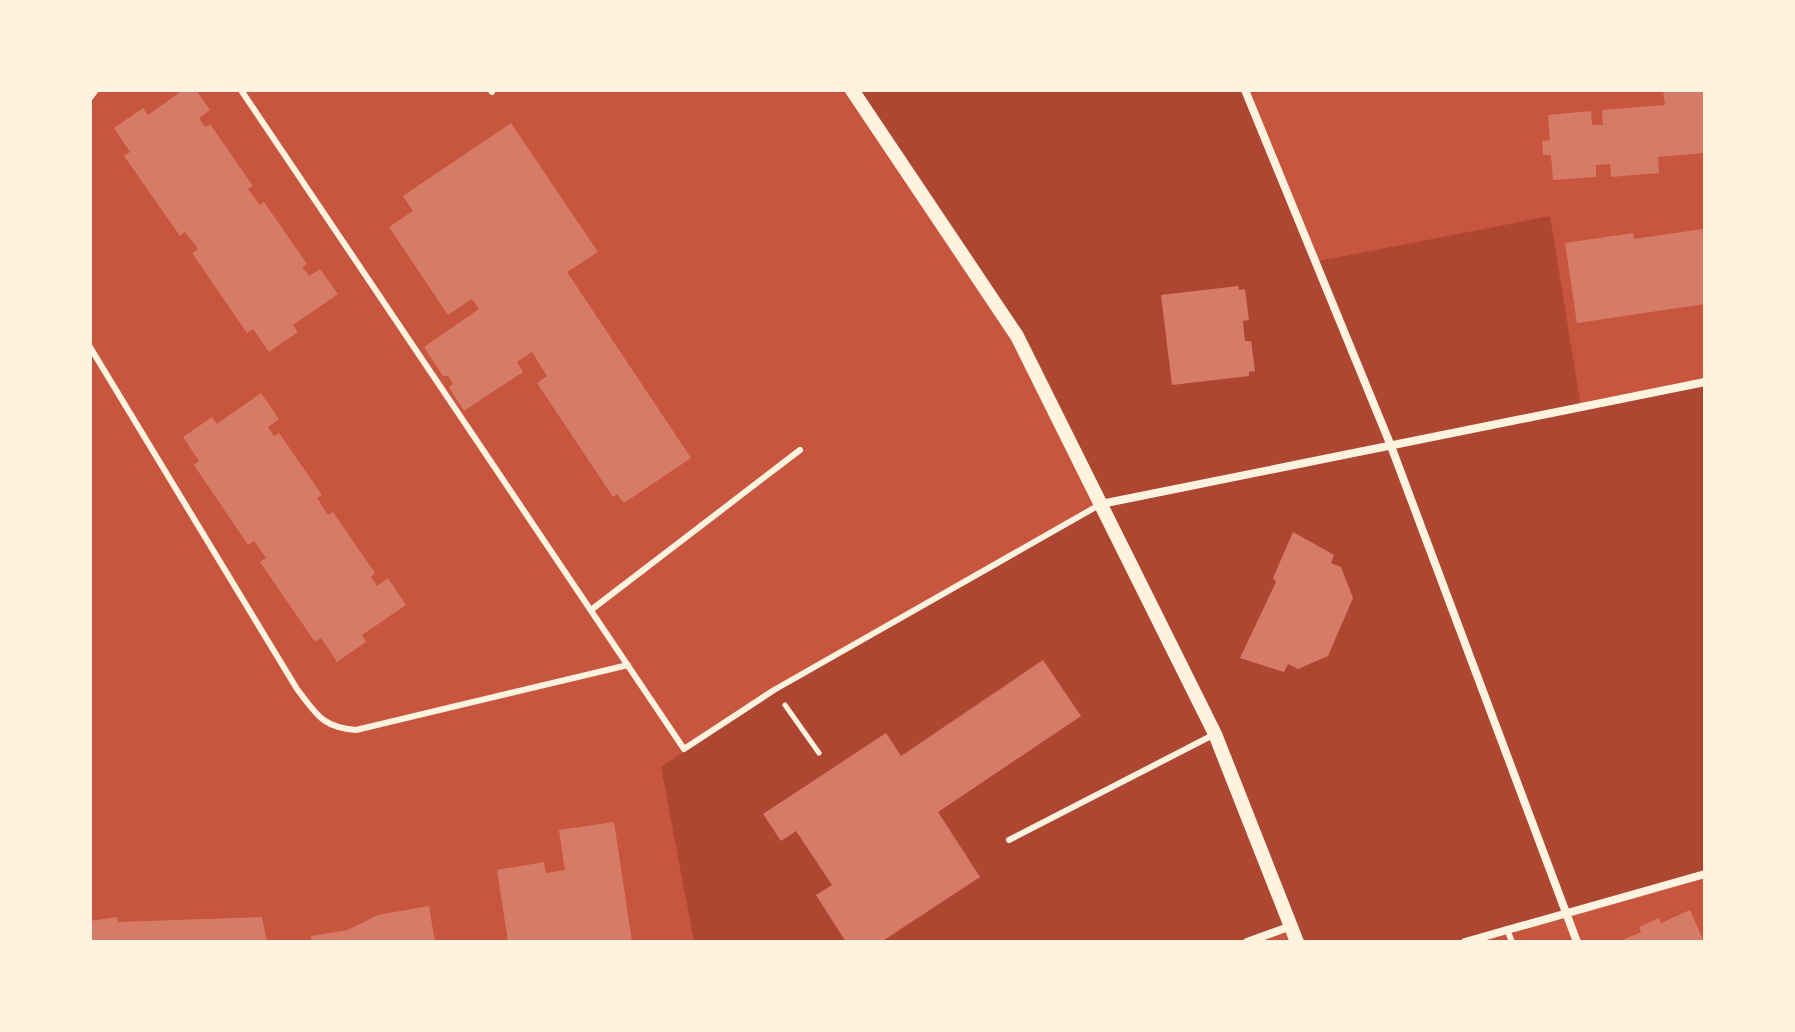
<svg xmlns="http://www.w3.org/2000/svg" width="1795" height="1032" font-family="Jost,sans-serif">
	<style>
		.green { fill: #ae4732 }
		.building { fill: #d67c66 }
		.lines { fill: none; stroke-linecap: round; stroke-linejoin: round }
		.path { stroke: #fff3e0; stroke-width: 5 }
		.service { stroke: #fff3e0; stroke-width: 6 }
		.minor { stroke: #fff3e0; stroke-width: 8 }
		.tertiary { stroke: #fff3e0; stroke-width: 14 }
	</style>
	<rect width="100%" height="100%" fill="#c8553d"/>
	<!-- green -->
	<path class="green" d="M 852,90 L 1245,90 L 1314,262 L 1550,216 L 1581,407 L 1705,382 L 1705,874 L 1465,942 L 1297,942 L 1290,926 L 1247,942 L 694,942 L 661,767 L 774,690 L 1101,504 L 1017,336 Z"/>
	<!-- building -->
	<path class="building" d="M 183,90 L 196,90 L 210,110 L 199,118 L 205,127 L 210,124 L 253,186 L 248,189 L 260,205 L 264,202 L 307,264 L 302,267 L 309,276 L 320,269 L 338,294 L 293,325 L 298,332 L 269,352 L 253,329 L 247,333 L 192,253 L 198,249 L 185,232 L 180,236 L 124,156 L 130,152 L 114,128 L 143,108 L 148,115 Z
		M 1663,90 L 1705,90 L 1705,153 L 1658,157 L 1659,173 L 1611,177 L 1610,164 L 1596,165 L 1596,177 L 1553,180 L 1551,155 L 1543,155 L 1542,141 L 1550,140 L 1548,115 L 1591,111 L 1592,125 L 1603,125 L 1602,110 L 1665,105 Z
		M 511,123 L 598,252 L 567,272 L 691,458 L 624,503 L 617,494 L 613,497 L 537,383 L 547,376 L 532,352 L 517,362 L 523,372 L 464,411 L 449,387 L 453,384 L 448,376 L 443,376 L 424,347 L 479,309 L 472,299 L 448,315 L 389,227 L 413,211 L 403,196 Z
		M 1703,229 L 1705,304 L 1577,323 L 1565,243 L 1633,233 L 1634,239 Z
		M 1238,286 L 1239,290 L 1245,289 L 1249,320 L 1243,321 L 1245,341 L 1251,341 L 1255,371 L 1249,372 L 1249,376 L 1172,385 L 1161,295 Z
		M 261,393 L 279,419 L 268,427 L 274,436 L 279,433 L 322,495 L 317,498 L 328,515 L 333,512 L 375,573 L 371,577 L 377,586 L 388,578 L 406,605 L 362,635 L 366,642 L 337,662 L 321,638 L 315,642 L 260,562 L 266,558 L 254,541 L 248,545 L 194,465 L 199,461 L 183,437 L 212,417 L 217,424 Z
		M 1293,532 L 1334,555 L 1331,563 L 1341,567 L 1353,598 L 1328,656 L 1298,669 L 1288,664 L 1284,672 L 1240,658 L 1276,582 L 1273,578 Z
		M 1043,660 L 1081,716 L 938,812 L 980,877 L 881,942 L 846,942 L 816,895 L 832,885 L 796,831 L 781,841 L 763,814 L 886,733 L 901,756 Z
		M 614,822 L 632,942 L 508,942 L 497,870 L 544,862 L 546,873 L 565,870 L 559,830 Z
		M 429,906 L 435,942 L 312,942 L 311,936 L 348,930 L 378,915 Z
		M 1690,910 L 1704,942 L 1618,942 L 1641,932 L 1639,927 L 1659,918 L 1661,923 Z
		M 117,917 L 118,922 L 262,917 L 267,942 L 90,942 L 90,921 Z"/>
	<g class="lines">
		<!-- path -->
		<path class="path" d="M 785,705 L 819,753"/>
		<!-- service -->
		<path class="service" d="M 241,90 L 684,749 L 774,690 L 1101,504
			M 490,90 L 492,92
			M 90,98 L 96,90
			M 90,347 L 297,689 C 317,715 322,727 356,730 L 628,665
			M 591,610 L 800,450
			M 1009,840 L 1215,734
			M 1507,929 L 1512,942"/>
		<!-- minor -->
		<path class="minor" d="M 1245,90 L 1391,446 L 1577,942
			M 1101,504 L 1705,382
			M 1247,942 L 1291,926
			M 1465,942 L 1705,874"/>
		<!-- tertiary -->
		<path class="tertiary" d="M 852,90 L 1017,336 L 1215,734 L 1297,942"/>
	</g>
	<!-- border -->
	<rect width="1795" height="1032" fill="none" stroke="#fff3e0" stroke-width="184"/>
</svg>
